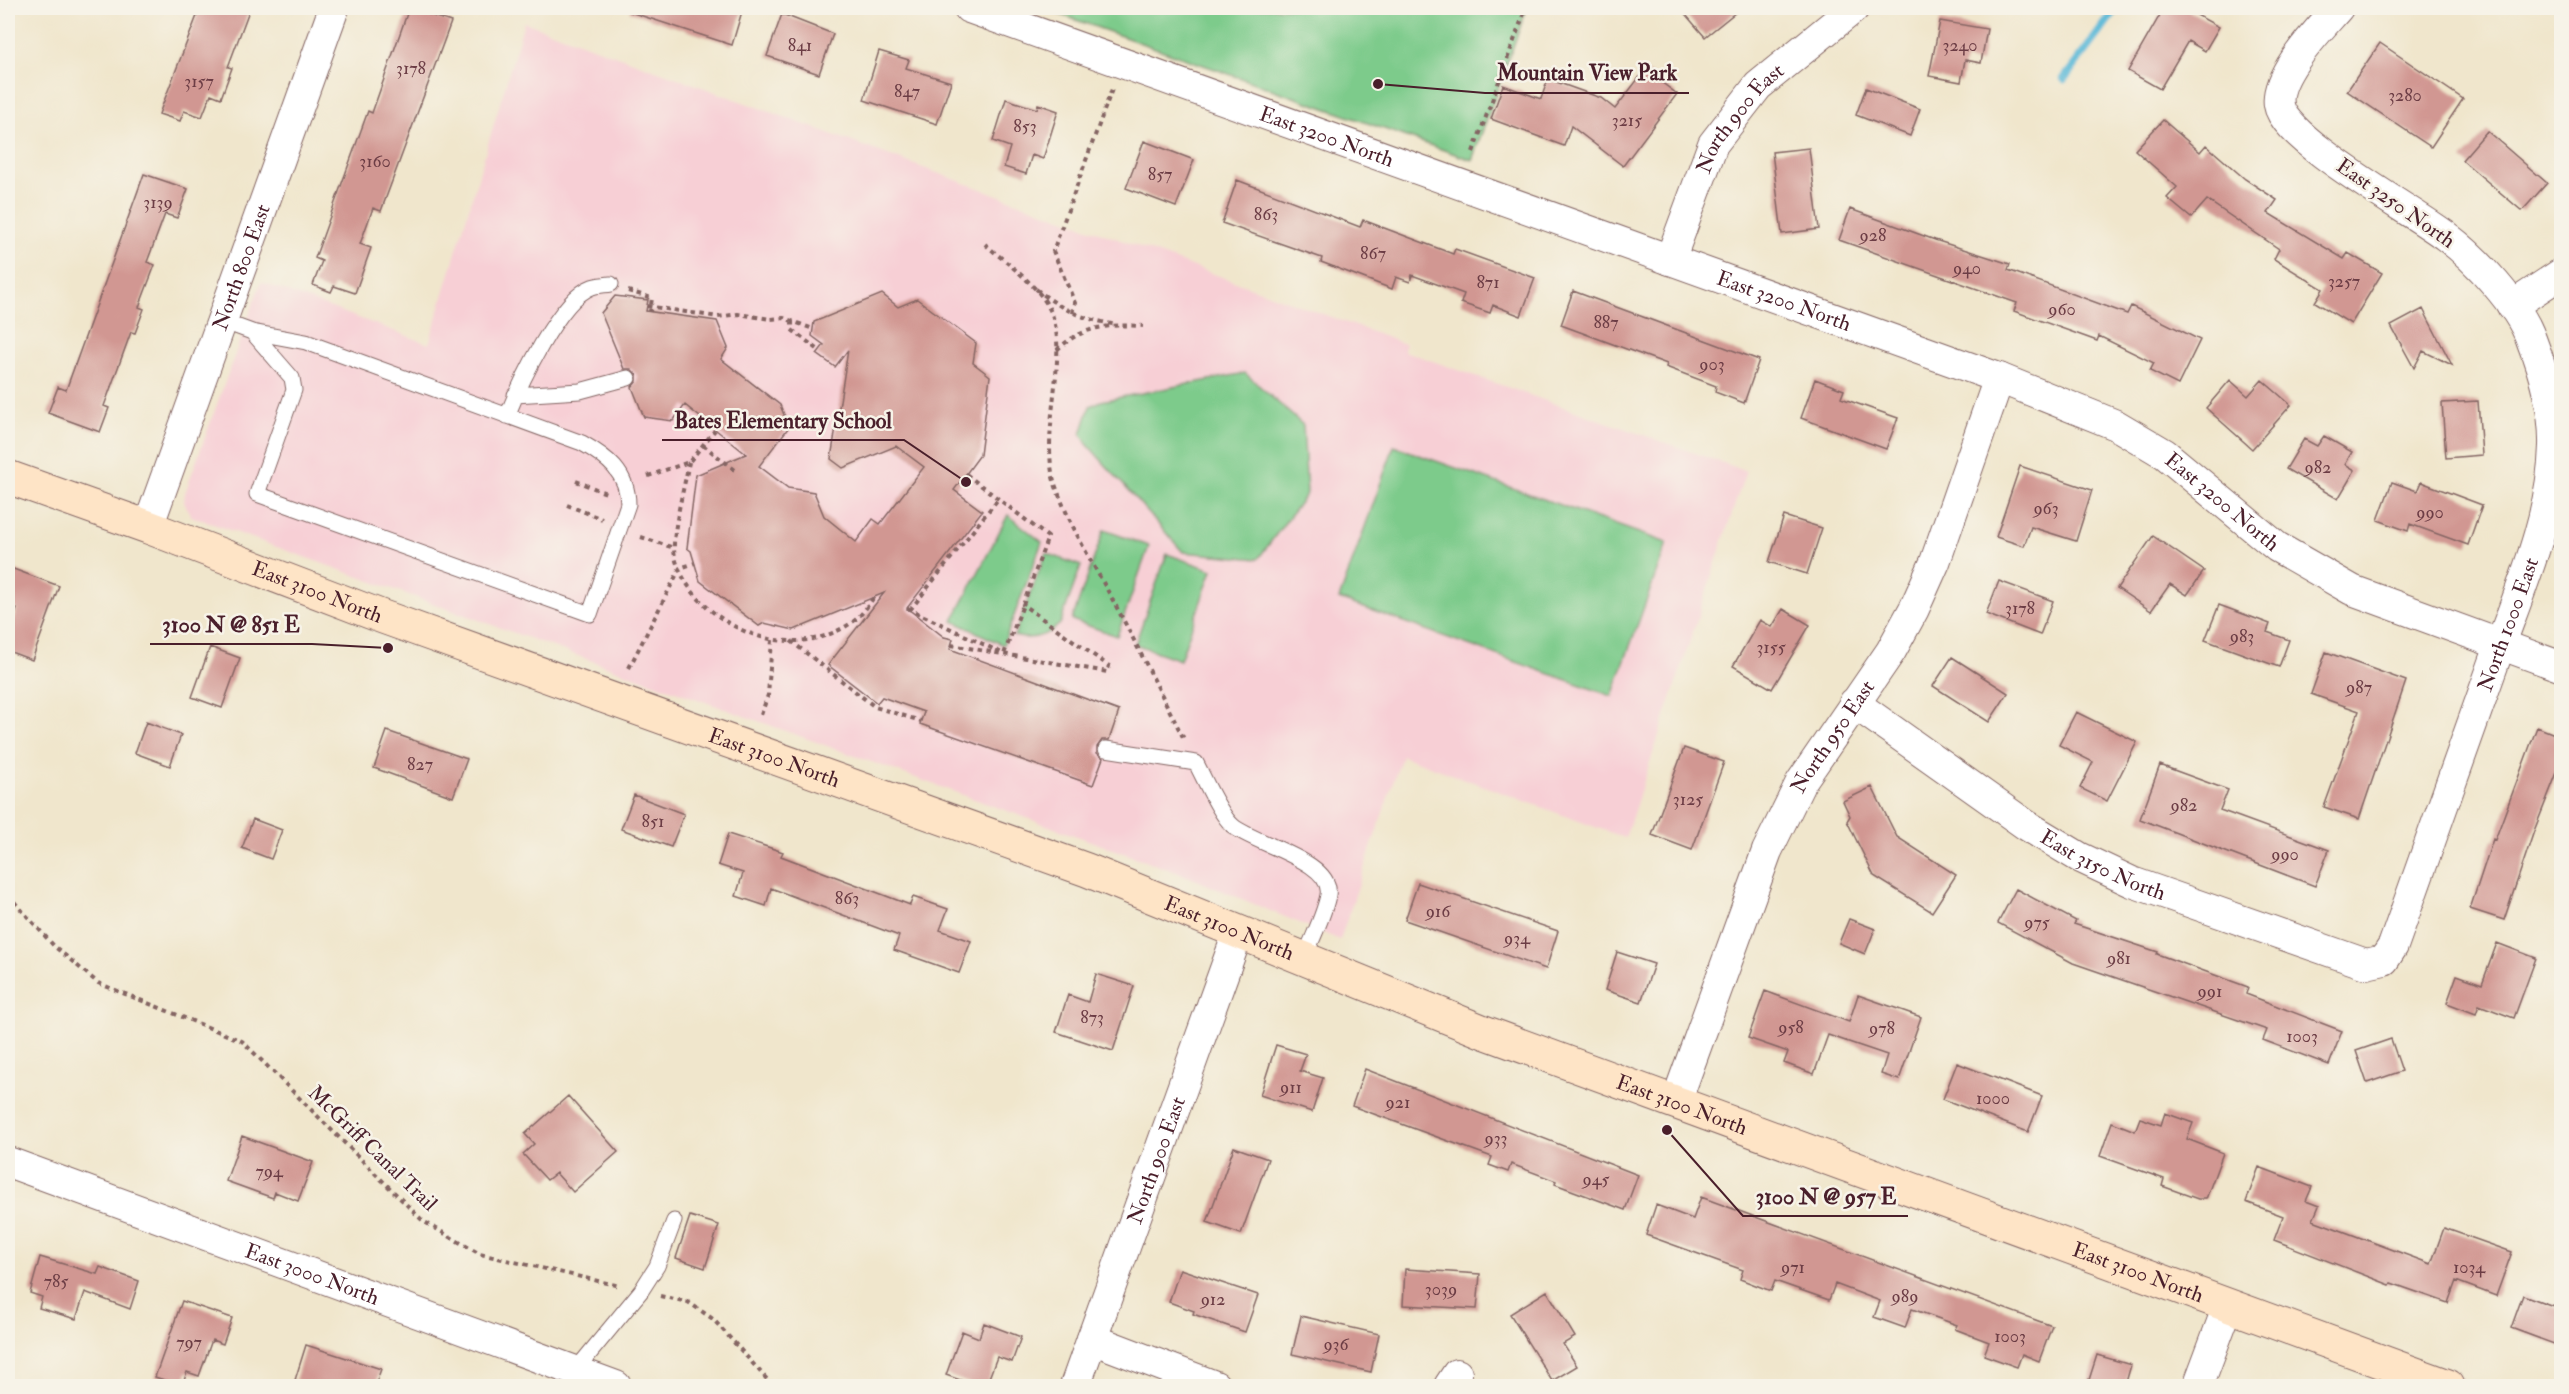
<svg xmlns="http://www.w3.org/2000/svg" width="2569" height="1394" font-family="'IM FELL Double Pica',serif">
	<style>
		.built { fill: #f7cfd5 }
		.green { fill: #7dcb8b; stroke: #64755b; stroke-width: 1.5 }
		.lines { fill: none; stroke-linecap: round; stroke-linejoin: round }
		.stream { stroke: #58b8d7; stroke-width: 8 }
		.building { fill: #d19792 }
		.service-casing { stroke: #846563; stroke-width: 17 }
		.minor-casing { stroke: #846563; stroke-width: 32 }
		.secondary-casing { stroke: #846563; stroke-width: 35 }
		.path { stroke: #846563; stroke-width: 4; stroke-dasharray: 4.5 4.5; stroke-linecap: butt }
		.service { stroke: #fff; stroke-width: 15 }
		.minor { stroke: #fff; stroke-width: 30 }
		.secondary { stroke: #fee4c6; stroke-width: 33 }
		.labels { text-anchor: middle; stroke-width: 5; stroke-linejoin: round; paint-order: stroke }
		.number-label { font-size: 18px; fill: #6c3d45 }
		.street-label { font-size: 21px; fill: #4a1f2b; stroke: #f7f3e8 }
		.leader { fill: none; stroke: #4a1f2b; stroke-width: 2 }
		.callout-dot { fill: #4a1f2b; stroke: #f7f3e8; stroke-width: 2 }
		.callout-label { font-size: 22px; text-anchor: middle; font-weight: bold; fill: #4a1f2b; stroke: #f7f3e8; stroke-width: 5; stroke-linejoin: round; paint-order: stroke }
	</style>
	<rect width="100%" height="100%" fill="#f7f3e8"/>
	<filter id="ink" filterUnits="userSpaceOnUse"><feTurbulence type="fractalNoise" baseFrequency=".0167" numOctaves="2"/><feDisplacementMap in="SourceGraphic" scale="12" xChannelSelector="R" yChannelSelector="G"/><feConvolveMatrix kernelMatrix="1 2 1 2 8 2 1 2 1" color-interpolation-filters="sRGB"/></filter>
	<filter id="wash" filterUnits="userSpaceOnUse"><feTurbulence type="fractalNoise" baseFrequency=".008" numOctaves="4" result="noise"/><feDisplacementMap in="SourceGraphic" scale="24" xChannelSelector="R" yChannelSelector="G"/><feGaussianBlur stdDeviation="1.35" result="paint"/><feColorMatrix in="noise" values="0 0 0 0 0 0 0 0 0 0 0 0 0 0 0 0 0 1.4 0 .05"/><feComposite in="paint" operator="in"/></filter>
	<g filter="url(#wash)">
		<rect width="100%" height="100%" fill="#f0e6cc"/>
		<!-- built -->
		<path class="built" d="M 524,22 L 1405,344 L 1404,351 L 1746,471 L 1625,838 L 1402,756 L 1340,940 L 1187,876 L 191,516 L 184,502 L 185,493 L 261,282 L 429,344 Z"/>
		<!-- green -->
		<path class="green" d="M 1042,8 L 1527,8 L 1472,160 Z
			M 1245,373 L 1303,425 L 1307,493 L 1258,559 L 1183,552 L 1087,444 L 1081,434 L 1090,406 L 1101,401 Z
			M 1394,446 L 1667,543 L 1612,696 L 1339,599 Z
			M 1008,515 L 1042,542 L 1003,645 L 953,621 Z
			M 1104,530 L 1149,546 L 1117,636 L 1072,620 Z
			M 1046,553 L 1081,566 L 1060,624 C 1047,636 1031,641 1014,636 Z
			M 1167,554 L 1212,570 L 1180,660 L 1135,644 Z"/>
		<g class="lines">
			<!-- stream -->
			<path class="stream" d="M 2064,79 L 2117,8"/>
		</g>
		<g id="blocks">
			<!-- building -->
			<path class="building" d="M 200,8 L 250,8 L 228,67 L 232,68 L 221,98 L 211,94 L 202,117 L 184,111 L 180,121 L 159,114 Z
				M 409,8 L 451,22 L 381,211 L 373,208 L 360,244 L 371,248 L 355,293 L 334,286 L 331,292 L 313,285 L 322,261 L 315,258 L 368,111 L 372,113 Z
				M 630,8 L 743,8 L 732,45 L 630,12 Z
				M 1680,8 L 1741,8 L 1705,37 Z
				M 2164,8 L 2184,8 L 2219,27 L 2205,51 L 2188,41 L 2160,89 L 2128,71 Z
				M 782,14 L 833,34 L 819,74 L 767,56 Z
				M 1940,21 L 1987,29 L 1981,63 L 1965,60 L 1961,82 L 1929,76 Z
				M 2380,43 L 2463,99 L 2431,147 L 2347,91 Z
				M 879,51 L 909,60 L 906,68 L 951,82 L 937,124 L 864,100 Z
				M 1645,70 L 1677,94 L 1623,166 L 1571,126 L 1564,146 L 1491,119 L 1503,85 L 1541,99 L 1548,79 L 1601,98 L 1615,109 Z
				M 1866,88 L 1920,109 L 1910,136 L 1856,115 Z
				M 1006,99 L 1037,109 L 1038,104 L 1058,111 L 1043,159 L 1032,155 L 1026,174 L 1004,167 L 1010,147 L 993,141 Z
				M 2163,120 L 2200,152 L 2206,145 L 2245,179 L 2277,200 L 2268,213 L 2344,259 L 2348,253 L 2382,273 L 2351,324 L 2315,302 L 2323,289 L 2274,259 L 2279,249 L 2207,200 L 2191,218 L 2167,198 L 2177,187 L 2135,150 Z
				M 2487,131 L 2547,183 L 2522,211 L 2462,160 Z
				M 1144,141 L 1194,160 L 1176,207 L 1126,188 Z
				M 1809,148 L 1819,229 L 1782,234 L 1772,152 Z
				M 144,174 L 188,189 L 177,218 L 165,214 L 147,262 L 155,265 L 139,307 L 144,309 L 135,333 L 131,332 L 104,406 L 109,408 L 100,432 L 48,413 L 58,387 L 66,390 Z
				M 1237,180 L 1360,227 L 1363,220 L 1453,254 L 1455,249 L 1535,278 L 1521,316 L 1493,305 L 1490,313 L 1461,303 L 1464,294 L 1412,275 L 1410,282 L 1396,277 L 1392,289 L 1321,262 L 1322,258 L 1222,223 Z
				M 1850,209 L 1935,240 L 2010,264 L 2008,270 L 2127,314 L 2131,306 L 2200,340 L 2178,385 L 2150,371 L 2154,363 L 2099,336 L 2097,341 L 2014,311 L 2017,303 L 1839,240 Z
				M 1573,291 L 1759,360 L 1744,403 L 1715,392 L 1716,386 L 1666,367 L 1667,364 L 1561,325 Z
				M 882,294 L 898,307 L 917,299 L 976,343 L 973,363 L 990,376 L 980,455 L 954,490 L 982,511 L 907,608 L 944,637 L 953,639 L 950,649 L 1119,711 L 1109,740 L 1102,740 L 1097,747 L 1097,753 L 1103,758 L 1093,785 L 920,724 L 924,712 L 882,697 L 877,703 L 828,665 L 884,593 L 794,630 L 764,623 L 759,626 L 700,581 L 691,551 L 687,548 L 696,475 L 746,454 L 685,405 L 673,421 L 644,417 L 632,387 L 637,381 L 637,375 L 631,369 L 624,369 L 601,313 L 615,296 L 648,300 L 646,311 L 717,321 L 728,348 L 721,359 L 780,405 L 789,427 L 759,466 L 788,488 L 814,492 L 824,516 L 856,542 L 873,519 L 880,524 L 924,467 L 896,446 L 843,468 L 831,459 L 848,350 L 835,367 L 817,354 L 824,345 L 812,336 L 814,322 Z
				M 2423,309 L 2452,365 L 2423,351 L 2414,368 L 2391,326 Z
				M 1815,379 L 1844,390 L 1841,398 L 1898,418 L 1886,449 L 1801,418 Z
				M 2230,380 L 2248,396 L 2262,380 L 2291,405 L 2252,449 L 2206,408 Z
				M 2478,401 L 2482,455 L 2446,458 L 2442,403 Z
				M 2324,436 L 2352,452 L 2345,464 L 2355,470 L 2338,499 L 2286,469 L 2304,439 L 2317,446 Z
				M 2020,466 L 2092,490 L 2076,541 L 2031,527 L 2024,546 L 1996,537 Z
				M 2392,482 L 2417,491 L 2421,482 L 2482,505 L 2468,545 L 2410,524 L 2408,531 L 2378,520 Z
				M 1784,516 L 1822,528 L 1807,574 L 1769,562 Z
				M 2153,536 L 2204,571 L 2187,595 L 2170,584 L 2151,611 L 2117,588 Z
				M 8,567 L 59,586 L 32,660 L 8,651 L 8,633 L 17,609 L 8,606 Z
				M 1999,581 L 2053,601 L 2040,635 L 1986,614 Z
				M 2219,605 L 2270,624 L 2267,632 L 2289,640 L 2279,667 L 2205,640 Z
				M 1783,609 L 1810,625 L 1772,689 L 1733,666 L 1760,620 L 1772,627 Z
				M 210,647 L 240,658 L 222,708 L 192,697 Z
				M 2326,652 L 2406,681 L 2359,819 L 2324,807 L 2359,711 L 2311,694 Z
				M 1952,657 L 2008,693 L 1989,722 L 1933,686 Z
				M 2076,712 L 2137,742 L 2107,801 L 2080,788 L 2093,762 L 2059,745 Z
				M 146,722 L 181,735 L 170,766 L 135,753 Z
				M 2537,727 L 2562,737 L 2562,760 L 2534,831 L 2504,920 L 2470,909 L 2493,839 L 2495,840 Z
				M 387,731 L 467,759 L 453,797 L 374,768 Z
				M 1684,748 L 1724,762 L 1692,850 L 1652,835 Z
				M 2160,765 L 2228,790 L 2220,810 L 2329,850 L 2315,886 L 2140,819 Z
				M 1872,787 L 1897,837 L 1956,875 L 1932,912 L 1874,876 L 1847,821 L 1850,816 L 1843,801 Z
				M 634,795 L 684,814 L 671,847 L 621,829 Z
				M 253,819 L 282,830 L 271,859 L 242,848 Z
				M 728,834 L 783,852 L 781,856 L 910,905 L 913,897 L 948,909 L 940,930 L 971,941 L 959,973 L 894,950 L 899,936 L 771,888 L 766,906 L 736,896 L 743,873 L 718,865 Z
				M 1418,883 L 1558,931 L 1546,969 L 1405,920 Z
				M 2016,889 L 2076,921 L 2074,924 L 2158,952 L 2157,954 L 2248,987 L 2246,994 L 2342,1031 L 2329,1065 L 2263,1040 L 2267,1030 L 2073,963 L 1998,923 Z
				M 1849,919 L 1875,929 L 1865,954 L 1839,943 Z
				M 2497,943 L 2536,958 L 2514,1018 L 2479,1005 L 2476,1014 L 2447,1003 L 2457,975 L 2482,984 Z
				M 1617,952 L 1654,964 L 1641,1002 L 1605,990 Z
				M 1096,974 L 1134,986 L 1113,1051 L 1056,1032 L 1068,995 L 1088,1002 Z
				M 1765,991 L 1849,1022 L 1858,995 L 1921,1017 L 1899,1080 L 1881,1074 L 1887,1055 L 1828,1035 L 1814,1074 L 1784,1063 L 1788,1052 L 1748,1038 Z
				M 2391,1039 L 2402,1071 L 2367,1083 L 2356,1051 Z
				M 1276,1045 L 1306,1054 L 1300,1071 L 1323,1078 L 1312,1112 L 1260,1095 Z
				M 1957,1063 L 2042,1096 L 2028,1132 L 1943,1099 Z
				M 1365,1069 L 1638,1175 L 1625,1210 L 1555,1184 L 1556,1181 L 1511,1164 L 1508,1172 L 1489,1165 L 1492,1157 L 1352,1106 Z
				M 568,1096 L 618,1152 L 573,1192 L 556,1173 L 547,1180 L 523,1154 L 534,1144 L 525,1134 Z
				M 2165,1113 L 2193,1123 L 2187,1139 L 2223,1153 L 2206,1199 L 2198,1199 L 2162,1186 L 2164,1179 L 2100,1156 L 2112,1122 L 2135,1131 L 2140,1118 L 2161,1125 Z
				M 242,1136 L 313,1162 L 298,1201 L 275,1192 L 273,1198 L 226,1181 Z
				M 1234,1147 L 1268,1159 L 1241,1234 L 1207,1222 Z
				M 2259,1167 L 2312,1187 L 2306,1201 L 2319,1206 L 2313,1220 L 2431,1264 L 2444,1228 L 2512,1252 L 2496,1296 L 2456,1281 L 2448,1303 L 2391,1283 L 2390,1285 L 2274,1240 L 2283,1216 L 2246,1202 Z
				M 1701,1197 L 2052,1326 L 2039,1361 L 2022,1354 L 2017,1367 L 1984,1355 L 1989,1342 L 1955,1329 L 1957,1325 L 1912,1309 L 1905,1328 L 1874,1317 L 1880,1301 L 1835,1284 L 1829,1300 L 1775,1281 L 1771,1291 L 1740,1279 L 1743,1270 L 1646,1235 L 1656,1205 L 1693,1219 Z
				M 690,1216 L 719,1225 L 705,1268 L 676,1258 Z
				M 40,1257 L 97,1274 L 100,1267 L 139,1281 L 130,1309 L 85,1292 L 76,1319 L 39,1308 L 42,1297 L 30,1293 Z
				M 1180,1269 L 1258,1295 L 1245,1332 L 1193,1314 L 1194,1311 L 1169,1302 Z
				M 1405,1269 L 1480,1274 L 1477,1309 L 1403,1305 Z
				M 1547,1291 L 1575,1337 L 1563,1344 L 1577,1366 L 1552,1381 L 1510,1314 Z
				M 2523,1295 L 2562,1309 L 2562,1347 L 2511,1328 Z
				M 182,1301 L 232,1318 L 223,1344 L 212,1340 L 199,1376 L 187,1372 L 182,1386 L 155,1377 Z
				M 1301,1316 L 1379,1334 L 1371,1372 L 1292,1354 Z
				M 984,1323 L 1021,1337 L 1012,1362 L 997,1357 L 986,1386 L 977,1386 L 946,1375 L 962,1331 L 979,1338 Z
				M 306,1345 L 381,1369 L 375,1386 L 316,1386 L 295,1380 Z
				M 2097,1355 L 2131,1365 L 2125,1386 L 2087,1386 Z"/>
		</g>
	</g>
	<g filter="url(#ink)">
		<use href="#blocks" fill-opacity="0" stroke="#846563" stroke-width="1.5"/>
		<g class="lines">
			<!-- service casing -->
			<g class="service-casing">
				<path id="service" d="M 222,321 L 252,332 L 306,342 L 582,443 C 607,457 628,473 628,504 L 590,614 L 257,494 L 294,390 L 292,378 L 252,332
					M 515,395 L 580,391 L 628,378
					M 507,416 C 520,384 559,299 592,287 C 597,285 605,285 611,284
					M 1106,749 L 1196,763 C 1205,780 1220,815 1233,826 C 1254,844 1334,861 1328,895 C 1324,917 1311,939 1304,960
					M 575,1371 L 641,1291 L 657,1266 L 674,1221"/>
			</g>
			<!-- minor casing -->
			<g class="minor-casing">
				<g id="minor">
					<path id="s1" d="M 969,8 L 1999,378 L 2116,425 L 2165,454 L 2277,547 L 2352,590 L 2562,667"/>
					<path id="s2" d="M 1670,260 L 1713,144 L 1758,86 L 1854,8"/>
					<path d="M 2512,306 L 2562,273"/>
					<path id="s3" d="M 148,527 L 334,8"/>
					<path id="s4" d="M 1854,703 L 2026,825 L 2079,857 L 2132,882 L 2366,964 L 2384,960 L 2393,946 C 2428,849 2462,751 2497,654 C 2521,587 2552,518 2554,446 C 2555,410 2544,373 2531,339 C 2519,305 2475,258 2447,237 C 2415,212 2284,140 2279,105 C 2274,75 2320,29 2338,8"/>
					<path id="s5" d="M 1676,1102 L 1767,851 L 1801,782 L 1891,651 L 1914,609 L 1935,562 L 1999,378"/>
					<path id="s6" d="M 8,1162 L 616,1386"/>
					<path d="M 1092,1339 L 1215,1386"/>
					<path id="s7" d="M 1075,1386 L 1238,933"/>
					<path d="M 1449,1386 L 1457,1374"/>
					<path d="M 2198,1386 L 2228,1306"/>
				</g>
			</g>
			<!-- secondary casing -->
			<g class="secondary-casing">
				<g id="secondary">
					<path id="s8" d="M 8,477 L 148,527 L 383,617 L 1087,870 L 1484,1032 L 2448,1386"/>
				</g>
			</g>
			<!-- path -->
			<path class="path" d="M 1473,152 L 1526,8
				M 985,244 C 1006,263 1036,283 1049,308 C 1072,350 1038,433 1055,484 C 1070,527 1095,567 1116,606 C 1140,651 1162,696 1185,741
				M 1036,289 C 1066,312 1080,318 1117,325
				M 628,291 L 652,298 L 650,312
				M 647,306 L 718,317 L 738,314 L 770,319 L 784,318 L 813,329
				M 1072,313 L 1075,303 L 1053,251 L 1112,89
				M 792,321 L 792,330 L 820,351
				M 1057,350 C 1082,326 1109,324 1143,326
				M 703,445 L 735,470
				M 689,462 C 685,484 673,528 674,549 C 675,569 690,591 704,604 C 743,642 804,655 851,623 C 861,617 868,605 875,596
				M 648,476 L 689,462 L 715,430
				M 576,481 L 606,493
				M 567,505 L 602,519
				M 641,537 L 674,548
				M 907,608 L 1004,654 L 1023,605
				M 910,610 L 998,499
				M 791,641 L 875,707 L 921,721
				M 951,645 L 1107,672 L 1109,666 L 1023,605 L 1048,537 L 966,474
				M 629,668 L 680,568 L 695,563
				M 761,715 L 768,695 L 772,640
				M 8,895 L 54,946 L 98,983 L 242,1041 L 423,1221 L 480,1254 L 620,1286
				M 660,1296 L 688,1302 L 713,1319 L 773,1386"/>
			<!-- service -->
			<use href="#service" class="service"/>
			<!-- minor -->
			<use href="#minor" class="minor"/>
			<!-- secondary -->
			<use href="#secondary" class="secondary"/>
		</g>
	</g>
	<g class="labels">
		<!-- number labels -->
		<g class="number-label">
			<text x="800" y="51">841</text>
			<text x="1960" y="51">3240</text>
			<text x="411" y="74">3178</text>
			<text x="199" y="87">3157</text>
			<text x="907" y="97">847</text>
			<text x="2405" y="101">3280</text>
			<text x="1627" y="126">3215</text>
			<text x="1025" y="132">853</text>
			<text x="375" y="167">3160</text>
			<text x="1160" y="180">857</text>
			<text x="158" y="208">3139</text>
			<text x="1266" y="220">863</text>
			<text x="1873" y="241">928</text>
			<text x="1373" y="259">867</text>
			<text x="1967" y="274">940</text>
			<text x="2344" y="287">3257</text>
			<text x="1488" y="288">871</text>
			<text x="2062" y="315">960</text>
			<text x="1606" y="328">887</text>
			<text x="1712" y="370">903</text>
			<text x="2318" y="473">982</text>
			<text x="2046" y="514">963</text>
			<text x="2430" y="518">990</text>
			<text x="2020" y="614">3178</text>
			<text x="2242" y="642">983</text>
			<text x="1771" y="653">3155</text>
			<text x="2359" y="693">987</text>
			<text x="420" y="770">827</text>
			<text x="1688" y="805">3125</text>
			<text x="2184" y="811">982</text>
			<text x="653" y="827">851</text>
			<text x="2285" y="860">990</text>
			<text x="847" y="904">863</text>
			<text x="1438" y="917">916</text>
			<text x="2037" y="928">975</text>
			<text x="1517" y="944">934</text>
			<text x="2119" y="964">981</text>
			<text x="2210" y="997">991</text>
			<text x="1092" y="1023">873</text>
			<text x="1791" y="1033">958</text>
			<text x="1882" y="1034">978</text>
			<text x="2302" y="1042">1003</text>
			<text x="1291" y="1093">911</text>
			<text x="1993" y="1104">1000</text>
			<text x="1398" y="1108">921</text>
			<text x="1496" y="1144">933</text>
			<text x="269" y="1177">794</text>
			<text x="1596" y="1185">945</text>
			<text x="1793" y="1273">971</text>
			<text x="2469" y="1273">1034</text>
			<text x="56" y="1287">785</text>
			<text x="1441" y="1295">3039</text>
			<text x="1905" y="1302">989</text>
			<text x="1213" y="1305">912</text>
			<text x="2010" y="1342">1003</text>
			<text x="189" y="1348">797</text>
			<text x="1336" y="1350">936</text>
		</g>
		<!-- street labels -->
		<g class="street-label">
			<text dy="7" stroke="none"><textPath href="#s2" startOffset="160">North 900 East</textPath></text>
			<text dy="7" stroke="none"><textPath href="#s1" startOffset="380">East 3200 North</textPath></text>
			<text transform="translate(2396 203) rotate(35)" y="7">East 3250 North</text>
			<text dy="7" stroke="none"><textPath href="#s3" startOffset="276">North 800 East</textPath></text>
			<text dy="7" stroke="none"><textPath href="#s1" startOffset="866">East 3200 North</textPath></text>
			<text dy="7" stroke="none"><textPath href="#s1" startOffset="1352">East 3200 North</textPath></text>
			<text dy="7" stroke="none"><textPath href="#s8" startOffset="330">East 3100 North</textPath></text>
			<text dy="7" stroke="none"><textPath href="#s4" startOffset="956">North 1000 East</textPath></text>
			<text dy="7" stroke="none"><textPath href="#s5" startOffset="399">North 950 East</textPath></text>
			<text dy="7" stroke="none"><textPath href="#s8" startOffset="816">East 3100 North</textPath></text>
			<text dy="7" stroke="none"><textPath href="#s4" startOffset="298">East 3150 North</textPath></text>
			<text dy="7" stroke="none"><textPath href="#s8" startOffset="1302">East 3100 North</textPath></text>
			<text dy="7" stroke="none"><textPath href="#s8" startOffset="1788">East 3100 North</textPath></text>
			<text transform="translate(373 1148) rotate(44)" y="7">McGriff Canal Trail</text>
			<text dy="7" stroke="none"><textPath href="#s7" startOffset="240">North 900 East</textPath></text>
			<text dy="7" stroke="none"><textPath href="#s8" startOffset="2274">East 3100 North</textPath></text>
			<text dy="7" stroke="none"><textPath href="#s6" startOffset="324">East 3000 North</textPath></text>
		</g>
	</g>
	<!-- callouts -->
	<path class="leader" d="M1378 84L1485 93H1689M966 482L904 440H662M388 648L312 644H150M1667 1130L1743 1216H1908"/>
	<g class="callout-dot">
		<circle cx="1378" cy="84" r="6"/>
		<circle cx="966" cy="482" r="6"/>
		<circle cx="388" cy="648" r="6"/>
		<circle cx="1667" cy="1130" r="6"/>
	</g>
	<g class="callout-label">
		<text x="1587" y="80">Mountain View Park</text>
		<text x="783" y="428">Bates Elementary School</text>
		<text x="231" y="632">3100 N @ 851 E</text>
		<text x="1826" y="1204">3100 N @ 957 E</text>
	</g>
	<!-- margin -->
	<rect width="2569" height="1394" fill="none" stroke="#f7f3e8" stroke-width="30"/>
</svg>
